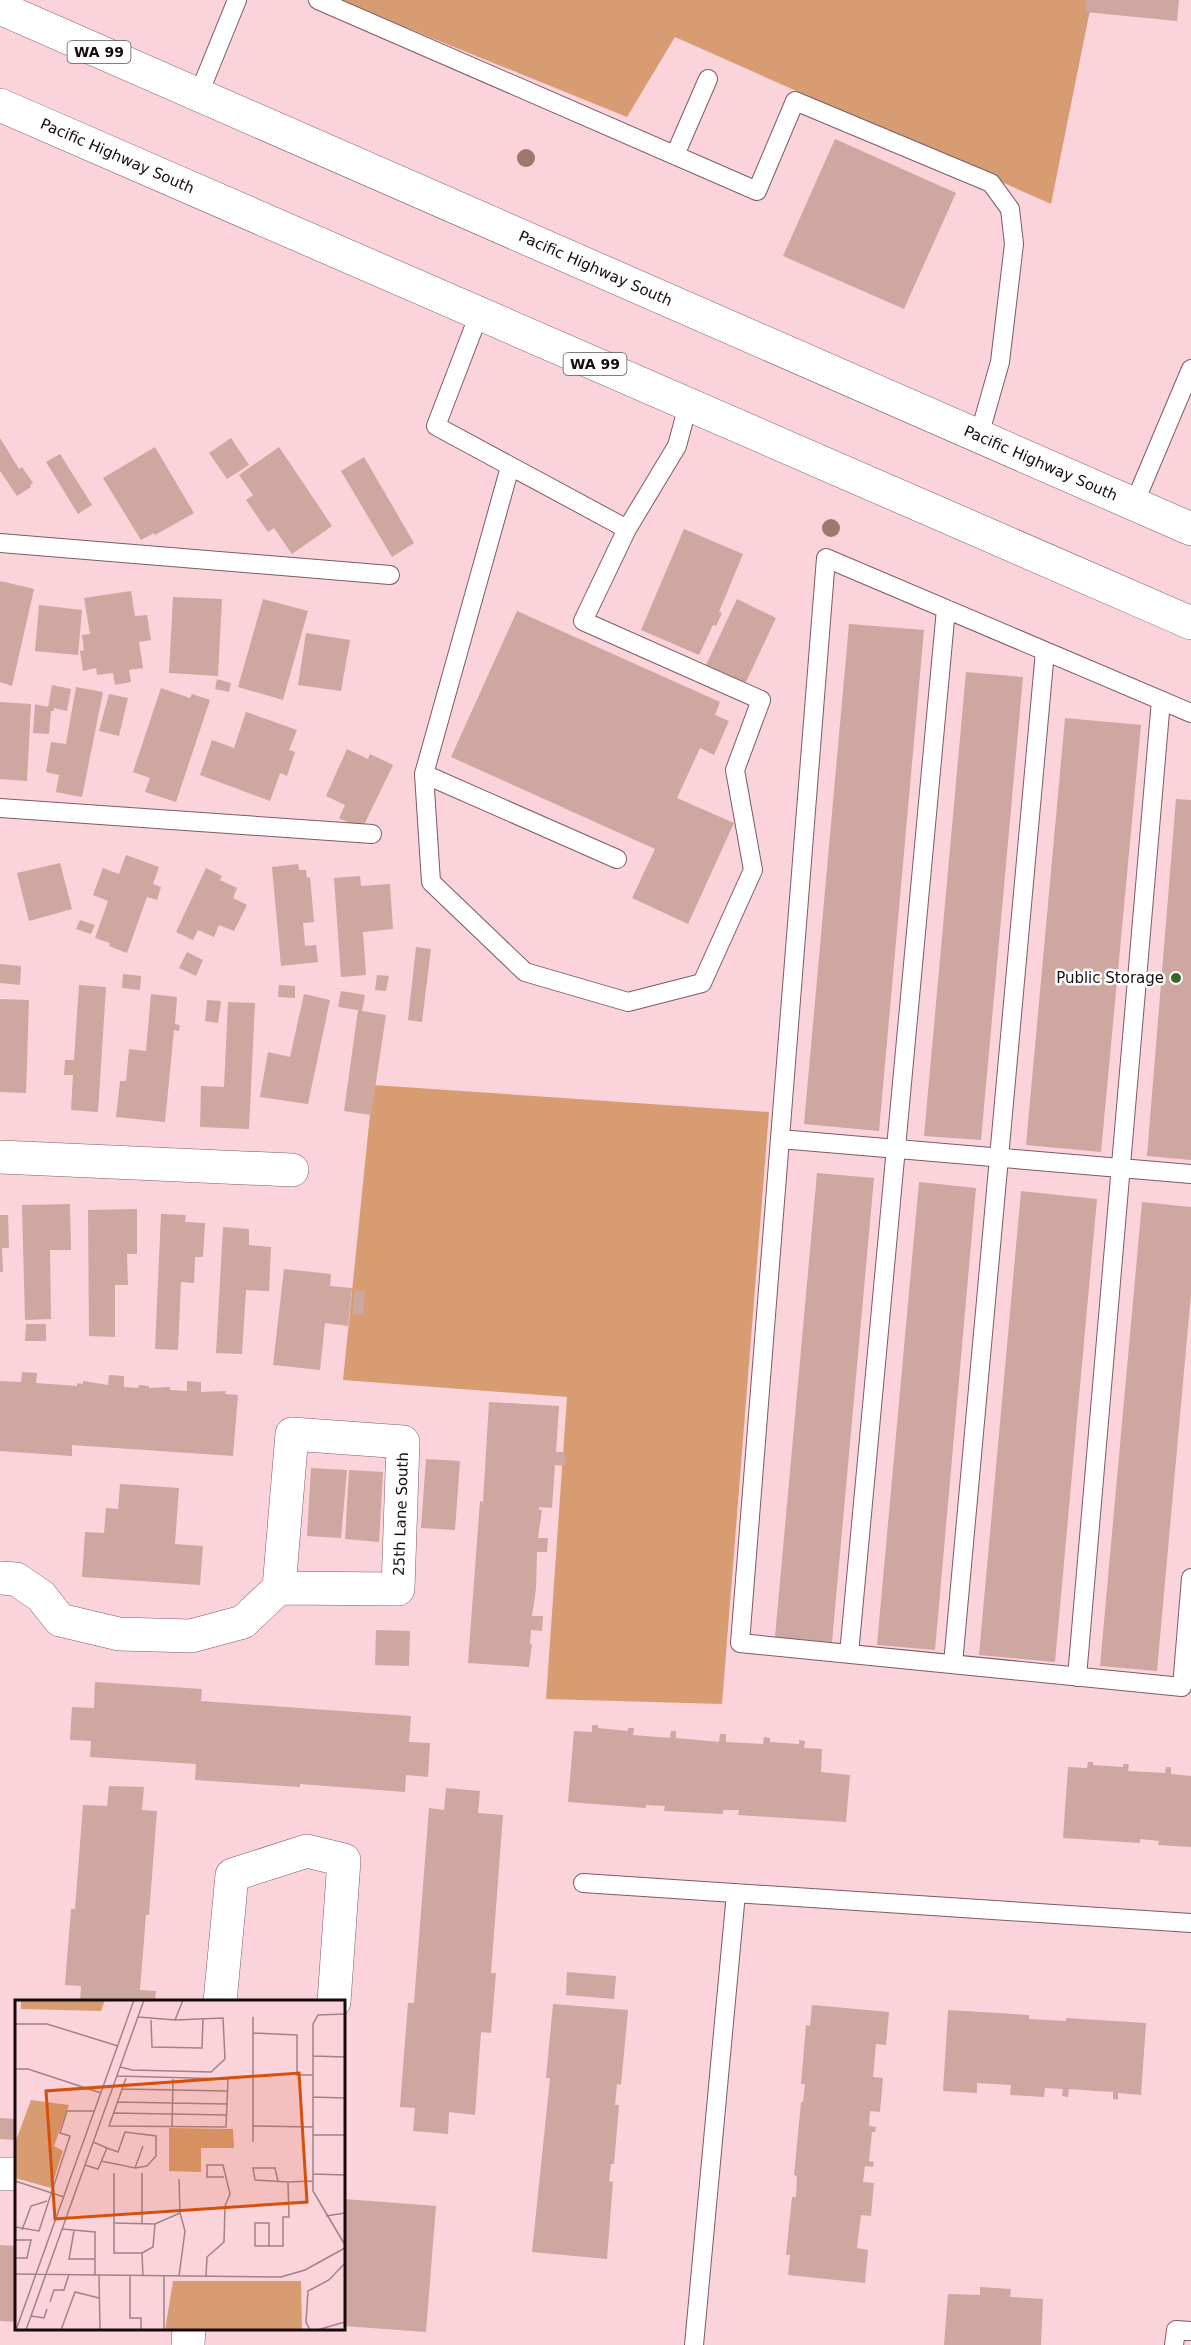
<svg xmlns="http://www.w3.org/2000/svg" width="1191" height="2345" font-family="'DejaVu Sans',sans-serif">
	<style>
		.forest { fill: #d79c71 }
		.building { fill: #cda7a0 }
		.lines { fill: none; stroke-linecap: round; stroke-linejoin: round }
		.service-casing { stroke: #7e5b63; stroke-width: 20 }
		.minor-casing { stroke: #7e5b63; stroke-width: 34 }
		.primary-casing { stroke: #7e5b63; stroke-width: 34 }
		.service { stroke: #fff; stroke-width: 18 }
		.minor { stroke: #fff; stroke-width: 33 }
		.primary { stroke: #fff; stroke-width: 33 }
		.tree { fill: #a07869 }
		.poi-dot { fill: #3a6624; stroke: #fff; stroke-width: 2 }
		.labels { text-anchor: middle; stroke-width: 5; stroke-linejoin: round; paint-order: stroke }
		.shield { fill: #fff; stroke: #5d5456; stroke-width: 1.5 }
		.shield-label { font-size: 14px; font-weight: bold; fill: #180b0e }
		.street-label { font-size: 15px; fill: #180b0e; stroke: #fff }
		.poi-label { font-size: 15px; fill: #180b0e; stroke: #fff; text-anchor: end }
		.inset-road { fill: none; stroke: #a08389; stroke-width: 1.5 }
		.view { fill: #d3510c; fill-opacity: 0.15; stroke: #d3510c; stroke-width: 3 }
		.inset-edge { fill: none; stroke: #180b0e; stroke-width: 3 }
	</style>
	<rect width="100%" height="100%" fill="#fbd3db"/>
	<!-- forest -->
	<path class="forest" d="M 338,0 L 1092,0 L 1051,204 L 675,37 L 627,117 Z
		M 373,1085 L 769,1112 L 722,1704 L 546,1699 L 567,1397 L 343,1380 Z"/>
	<!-- building -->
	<path class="building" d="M 1086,0 L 1179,0 L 1177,21 L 1085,12 Z
		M 835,139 L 956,193 L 904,309 L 783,256 Z
		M 0,438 L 19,469 L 22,467 L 33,483 L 30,485 L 31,487 L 17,496 L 0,471 Z
		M 231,438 L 249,465 L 227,479 L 209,453 Z
		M 155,447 L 194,513 L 155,535 L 154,533 L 141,540 L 103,478 Z
		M 279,447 L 332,526 L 292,554 L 274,528 L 268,532 L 246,500 L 253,495 L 239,475 Z
		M 60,454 L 92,505 L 78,514 L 46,462 Z
		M 364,457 L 414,543 L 392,557 L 341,471 Z
		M 684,529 L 743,554 L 719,612 L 722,613 L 716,626 L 713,625 L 699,655 L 641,630 Z
		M 0,581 L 34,589 L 12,686 L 0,682 Z
		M 131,591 L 135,616 L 147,615 L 151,640 L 139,642 L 143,668 L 129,670 L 131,682 L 115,685 L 113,673 L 97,675 L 96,668 L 83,671 L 80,651 L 84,650 L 82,635 L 90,634 L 84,598 Z
		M 173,597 L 222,599 L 218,676 L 169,673 Z
		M 263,599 L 308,611 L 283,700 L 238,687 Z
		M 737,599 L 776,618 L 745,684 L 706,665 Z
		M 39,605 L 82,610 L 78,655 L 35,651 Z
		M 517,611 L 720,702 L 715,715 L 729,721 L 714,755 L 700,748 L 677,798 L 734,823 L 688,924 L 632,898 L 655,849 L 451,757 Z
		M 849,624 L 924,630 L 879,1131 L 804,1124 Z
		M 306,633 L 350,640 L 341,691 L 298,685 Z
		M 966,672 L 1023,677 L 981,1140 L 924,1136 Z
		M 217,679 L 231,683 L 229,692 L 215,689 Z
		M 52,685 L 71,689 L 67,711 L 54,708 L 54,711 L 51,711 L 49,734 L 33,733 L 35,704 L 48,707 Z
		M 76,687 L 103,692 L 82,797 L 56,792 L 59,775 L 46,772 L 51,742 L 66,744 Z
		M 161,688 L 190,698 L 192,694 L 210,700 L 176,802 L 145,792 L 150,778 L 133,772 Z
		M 109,694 L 128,698 L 119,736 L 99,731 Z
		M 0,702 L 31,704 L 27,781 L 0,779 Z
		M 246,712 L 297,730 L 289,750 L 295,752 L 287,776 L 280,773 L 270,801 L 200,775 L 212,740 L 234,748 Z
		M 1065,718 L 1141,725 L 1101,1152 L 1026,1145 Z
		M 347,749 L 368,759 L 370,754 L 393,765 L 362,829 L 339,818 L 345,805 L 326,796 Z
		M 1176,799 L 1191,800 L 1191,1160 L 1147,1156 Z
		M 126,855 L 159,867 L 153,884 L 161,887 L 157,900 L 147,897 L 127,953 L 109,946 L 110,943 L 95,938 L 108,901 L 93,895 L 103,868 L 119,874 Z
		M 60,863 L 72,909 L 29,921 L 17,873 Z
		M 298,864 L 299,870 L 306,870 L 307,878 L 310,877 L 314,922 L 303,923 L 305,946 L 316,945 L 318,962 L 281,966 L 272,867 Z
		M 206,868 L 222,876 L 220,880 L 237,888 L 233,898 L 247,905 L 234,931 L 219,925 L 214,937 L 198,930 L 193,940 L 176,932 Z
		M 360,876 L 361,886 L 390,884 L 393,929 L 363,932 L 366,975 L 341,977 L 334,878 Z
		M 80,920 L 95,925 L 91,934 L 76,929 Z
		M 416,947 L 431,949 L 422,1022 L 408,1020 Z
		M 187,952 L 203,960 L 196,976 L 179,968 Z
		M 0,964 L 21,966 L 20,985 L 0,983 Z
		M 123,974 L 141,976 L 140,990 L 122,988 Z
		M 377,975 L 389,976 L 386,991 L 375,990 Z
		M 79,985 L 106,987 L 98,1112 L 71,1110 L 73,1075 L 64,1075 L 65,1060 L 74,1060 Z
		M 279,985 L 295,986 L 295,998 L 278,997 Z
		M 341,991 L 365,995 L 362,1011 L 386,1015 L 371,1115 L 344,1111 L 358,1010 L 338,1007 Z
		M 151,994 L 177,997 L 175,1024 L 180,1025 L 179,1031 L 174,1030 L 165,1122 L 116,1117 L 120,1081 L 126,1081 L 129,1049 L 146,1051 Z
		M 304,994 L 330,1000 L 308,1104 L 260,1097 L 268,1052 L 290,1057 Z
		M 0,999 L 29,1000 L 26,1093 L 0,1092 Z
		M 207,1000 L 221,1001 L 218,1023 L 205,1021 Z
		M 228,1002 L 255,1003 L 249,1129 L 200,1127 L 201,1086 L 224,1087 Z
		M 817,1173 L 874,1178 L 832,1642 L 775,1637 Z
		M 919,1182 L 976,1188 L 935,1650 L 877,1645 Z
		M 1021,1191 L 1097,1199 L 1055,1662 L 979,1655 Z
		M 1142,1202 L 1191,1207 L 1191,1294 L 1157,1671 L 1100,1666 Z
		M 70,1204 L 71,1250 L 50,1250 L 51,1319 L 25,1320 L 22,1205 Z
		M 137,1209 L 137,1254 L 127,1254 L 128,1285 L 115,1285 L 115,1337 L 89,1336 L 88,1210 Z
		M 161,1214 L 186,1215 L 185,1222 L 205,1223 L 203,1257 L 195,1257 L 194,1283 L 181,1282 L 178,1350 L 155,1349 Z
		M 0,1215 L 8,1215 L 9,1248 L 2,1248 L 3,1272 L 0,1272 Z
		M 223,1227 L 249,1229 L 249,1245 L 271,1247 L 269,1291 L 246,1290 L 242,1354 L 216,1353 Z
		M 284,1269 L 331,1274 L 330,1286 L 352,1288 L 348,1326 L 325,1323 L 320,1370 L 273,1365 Z
		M 355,1290 L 365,1291 L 363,1315 L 352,1314 Z
		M 26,1324 L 46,1324 L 46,1341 L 25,1341 Z
		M 22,1372 L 37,1373 L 36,1383 L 77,1386 L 77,1383 L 83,1384 L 83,1381 L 108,1385 L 109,1375 L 124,1376 L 124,1387 L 138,1388 L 139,1385 L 149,1386 L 149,1388 L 170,1387 L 170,1390 L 187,1391 L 187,1381 L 201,1382 L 201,1392 L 226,1391 L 225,1394 L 238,1395 L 233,1456 L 72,1445 L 72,1456 L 0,1451 L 0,1381 L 21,1382 Z
		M 489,1402 L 559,1406 L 556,1452 L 565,1452 L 565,1466 L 555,1465 L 552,1508 L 539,1507 L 539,1510 L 542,1510 L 538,1538 L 548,1538 L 547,1552 L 537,1552 L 536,1589 L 532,1616 L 543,1616 L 542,1631 L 531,1630 L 530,1644 L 532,1644 L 529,1667 L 468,1663 L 480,1501 L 483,1502 Z
		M 426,1459 L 460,1461 L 455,1530 L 421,1528 Z
		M 311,1468 L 347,1470 L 341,1538 L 307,1536 Z
		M 349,1470 L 383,1472 L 379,1542 L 345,1539 Z
		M 120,1484 L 179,1488 L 175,1544 L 203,1546 L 200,1585 L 82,1577 L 85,1532 L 104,1533 L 106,1508 L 118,1509 Z
		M 376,1630 L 410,1631 L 409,1666 L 375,1665 Z
		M 95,1682 L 202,1689 L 201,1701 L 411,1716 L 409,1742 L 430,1743 L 428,1777 L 406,1775 L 405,1792 L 300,1784 L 300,1787 L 195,1780 L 196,1764 L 90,1757 L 91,1741 L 70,1740 L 72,1707 L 94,1708 Z
		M 592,1725 L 598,1725 L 598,1728 L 628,1731 L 628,1728 L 634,1728 L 633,1735 L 670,1738 L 671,1731 L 676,1731 L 676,1738 L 719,1742 L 720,1734 L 726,1734 L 726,1742 L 763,1744 L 764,1737 L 770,1738 L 770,1742 L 799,1744 L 799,1740 L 805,1741 L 804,1748 L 822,1749 L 821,1772 L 850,1775 L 846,1822 L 738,1815 L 739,1810 L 723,1810 L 723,1814 L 664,1811 L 665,1806 L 646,1805 L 646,1808 L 568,1802 L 574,1731 L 592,1732 Z
		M 1088,1762 L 1093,1762 L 1093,1765 L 1123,1767 L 1123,1764 L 1129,1764 L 1128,1771 L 1165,1773 L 1166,1767 L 1171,1767 L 1171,1774 L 1191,1776 L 1191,1847 L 1158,1845 L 1159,1841 L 1140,1839 L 1140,1843 L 1063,1838 L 1068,1767 L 1087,1768 Z
		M 109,1786 L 144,1787 L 142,1810 L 157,1811 L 149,1915 L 146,1915 L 140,1990 L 156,1991 L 155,2002 L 80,2002 L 81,1986 L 65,1985 L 71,1909 L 75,1909 L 83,1805 L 107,1806 Z
		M 446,1788 L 480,1791 L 478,1813 L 503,1815 L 491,1973 L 496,1973 L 491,2033 L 481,2032 L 475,2115 L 449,2112 L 448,2134 L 413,2131 L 415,2108 L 400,2107 L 408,2003 L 414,2003 L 429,1808 L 444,1810 Z
		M 567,1972 L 616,1976 L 614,1999 L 566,1995 Z
		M 553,2004 L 628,2010 L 621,2085 L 617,2084 L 615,2105 L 619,2105 L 614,2164 L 611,2164 L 609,2181 L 613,2182 L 607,2259 L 532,2252 L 550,2078 L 546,2078 Z
		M 812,2005 L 889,2012 L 886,2045 L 876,2044 L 873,2077 L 883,2078 L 880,2112 L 870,2111 L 869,2126 L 876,2127 L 875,2132 L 872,2132 L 869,2161 L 874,2162 L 873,2167 L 865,2166 L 863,2182 L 874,2183 L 871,2216 L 861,2215 L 857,2248 L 868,2250 L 865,2283 L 788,2275 L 790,2255 L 786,2255 L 792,2197 L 796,2197 L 797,2176 L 794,2175 L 801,2102 L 803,2102 L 805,2084 L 801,2084 L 806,2025 L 810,2026 Z
		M 948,2010 L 1029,2015 L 1029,2019 L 1066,2021 L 1066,2018 L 1146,2023 L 1141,2095 L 1118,2093 L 1118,2100 L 1113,2099 L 1113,2092 L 1069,2089 L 1068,2097 L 1062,2096 L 1063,2089 L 1045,2088 L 1044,2097 L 1010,2095 L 1011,2085 L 977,2083 L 977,2093 L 943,2091 Z
		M 0,2118 L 16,2119 L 16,2140 L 0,2139 Z
		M 344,2199 L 436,2206 L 426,2332 L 344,2326 Z
		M 0,2245 L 16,2246 L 16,2322 L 0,2321 Z
		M 980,2287 L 1011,2289 L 1010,2297 L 1043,2299 L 1041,2345 L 944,2345 L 948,2294 L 980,2295 Z"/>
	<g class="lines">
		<!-- service casing -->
		<g class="service-casing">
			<path id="service" d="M 318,0 L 757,191 L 795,101 L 991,183 L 1010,209 L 1014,244 L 1000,362 L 979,436
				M 198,96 L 237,0
				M 675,155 L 708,79
				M 479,314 L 436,426 L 627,529 L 677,446 L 688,405
				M 510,467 L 424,774 L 617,859
				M 1134,504 L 1191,369
				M 0,543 L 390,575
				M 1191,713 L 826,558 L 740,1643 L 1182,1687 L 1191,1578
				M 424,774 L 431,882 L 525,972 L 628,1002 L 702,983 L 753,870 L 735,770 L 761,700 L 583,621 L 627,529
				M 0,808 L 372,834
				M 780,1139 L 1191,1174
				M 849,1654 L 946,609
				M 953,1664 L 1045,651
				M 1077,1677 L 1161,700
				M 583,1883 L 1191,1923
				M 694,2345 L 736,1893
				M 1174,2345 L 1176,2330 L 1191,2331"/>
		</g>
		<!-- minor casing -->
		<g class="minor-casing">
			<path id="minor" d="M 0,1157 L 292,1170
				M 0,1578 L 16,1579 L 41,1596 L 60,1620 L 119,1634 L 191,1636 L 243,1622 L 279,1588 L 292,1434 L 403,1442 L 398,1589 L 279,1588
				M 220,2002 L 232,1875 L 307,1851 L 344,1860 L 334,2002
				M 0,2174 L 16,2174
				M 188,2345 L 189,2328"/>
		</g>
		<!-- primary casing -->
		<g class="primary-casing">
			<g id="primary">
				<path id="s1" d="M 0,8 L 1191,529"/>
				<path id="s2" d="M 0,105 L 1191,623"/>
			</g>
		</g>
		<!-- service -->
		<use href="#service" class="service"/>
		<!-- minor -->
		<use href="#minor" class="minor"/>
		<!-- primary -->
		<use href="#primary" class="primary"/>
	</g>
	<!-- trees -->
	<g class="tree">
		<circle cx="526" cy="158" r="9"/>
		<circle cx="831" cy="528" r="9"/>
	</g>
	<!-- markers -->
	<circle class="poi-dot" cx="1176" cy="978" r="6"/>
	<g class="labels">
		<!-- shield labels -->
		<g class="shield">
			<rect x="67.5" y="41" width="63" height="22" rx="4.5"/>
			<rect x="563.5" y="353" width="63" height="22" rx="4.5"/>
		</g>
		<g class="shield-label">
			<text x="99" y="57">WA 99</text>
			<text x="595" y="369">WA 99</text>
		</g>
		<!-- street labels -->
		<g class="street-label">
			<text dy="5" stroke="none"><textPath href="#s2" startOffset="128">Pacific Highway South</textPath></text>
			<text dy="5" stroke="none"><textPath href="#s1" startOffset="650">Pacific Highway South</textPath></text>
			<text dy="5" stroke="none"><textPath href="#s1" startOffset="1136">Pacific Highway South</textPath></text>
			<text transform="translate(401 1514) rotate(-88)" y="5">25th Lane South</text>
		</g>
		<!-- poi labels -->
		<g class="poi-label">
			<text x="1164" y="983">Public Storage</text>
		</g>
	</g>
	<!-- overview -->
	<g transform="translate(15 2000)">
		<rect width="330" height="330" fill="#fbd3db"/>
		<path d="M 6,0 L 90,0 L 86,11 L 6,9 ZM 16,100 L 54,105 L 39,146 L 48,151 L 36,188 L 0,178 L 0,143 ZM 154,128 L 218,129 L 219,148 L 186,148 L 186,172 L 154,171 ZM 158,281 L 286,281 L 287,330 L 150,330 Z" fill="#d79c71"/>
		<path class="inset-road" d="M 330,14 L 303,15 L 298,24 L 298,191 L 330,245M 238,17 L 238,142M 136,20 L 137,47 L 187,48 L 188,18M 160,20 L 168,0M 0,24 L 32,24 L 103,46M 238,33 L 282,35 L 282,75 L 298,75M 298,56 L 330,57M 105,67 L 117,70 L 196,72 L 210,59 L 208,18 L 160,20 L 123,17M 0,69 L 13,69 L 86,93M 102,76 L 213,79 L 211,127 L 94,126 L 111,78M 107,89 L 212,91M 298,97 L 330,98M 102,102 L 212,104M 98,113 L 212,115M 238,126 L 298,127M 157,127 L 158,79M 298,135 L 330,135M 92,148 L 103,152 L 110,132 L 141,136 L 141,156 L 132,166 L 120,168M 86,161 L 120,168 L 128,146M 70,165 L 83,169 L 92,148 L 78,142M 99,173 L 99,253 L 127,253 L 128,276M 127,173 L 127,224M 298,174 L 330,175M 164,179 L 165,213 L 170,231 L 164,276M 0,181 L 49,197M 263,181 L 260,168 L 238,168 L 240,180 L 273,182 L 298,181M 311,216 L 330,213M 98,223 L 140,224 L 165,213M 0,227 L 24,231 L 55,136 L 45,133 L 52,111 L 80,111M 47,229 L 80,232 L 80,275M 7,230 L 16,206 L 32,201M 59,231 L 54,259 L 80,259M 0,240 L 16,240 L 12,258 L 0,258M 254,246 L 254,223 L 240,223 L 240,246 L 268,246 L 268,217 L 274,217 L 273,182M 127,253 L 138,247 L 140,224M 0,274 L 266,277 L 290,270 L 330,248M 84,275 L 85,330M 115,276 L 115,318 L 126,318 L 126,330M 149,276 L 149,330M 191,276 L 192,257 L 209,242 L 210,206 L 215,194 L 208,165 L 192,165 L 192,177 L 209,177M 35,302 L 39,290 L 49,290 L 54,274M 16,316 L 29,318 L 32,309M 1,330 L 119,0M 11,330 L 129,0M 46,330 L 60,292 L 84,298M 295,330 L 291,322 L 293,291 L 314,280 L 330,263M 302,330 L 330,322"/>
		<path class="view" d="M 284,73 L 292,202 L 40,219 L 31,91 Z"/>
		<rect width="330" height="330" class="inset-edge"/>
	</g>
</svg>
